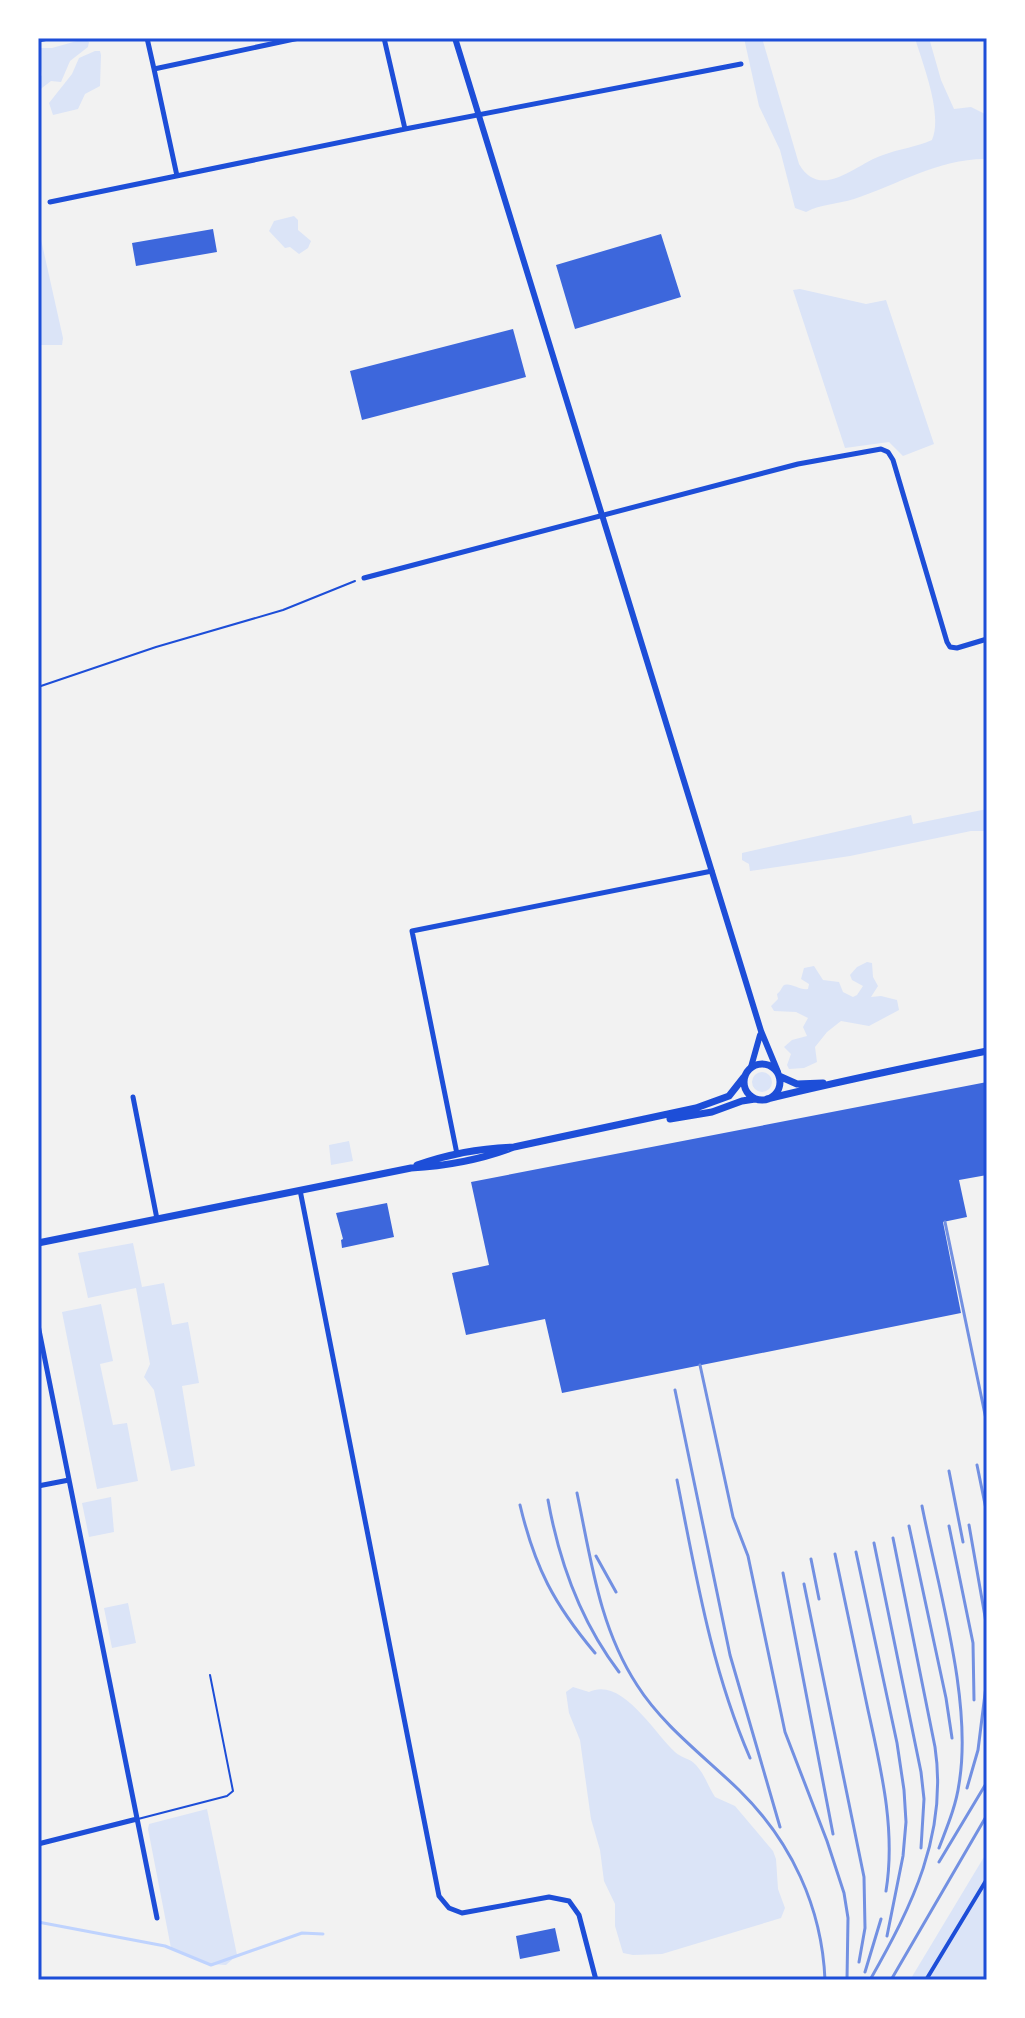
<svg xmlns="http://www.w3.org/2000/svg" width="1025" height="2018" font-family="Bitter,serif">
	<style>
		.green { fill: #dbe4f7 }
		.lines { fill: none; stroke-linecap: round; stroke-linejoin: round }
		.stream { stroke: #bfd3fe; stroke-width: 3 }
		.building { fill: #3d67dc }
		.path { stroke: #1d4ed8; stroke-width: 2 }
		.service { stroke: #1d4ed8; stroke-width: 2 }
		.pedestrian { stroke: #1d4ed8; stroke-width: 4 }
		.minor { stroke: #1d4ed8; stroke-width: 5 }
		.tertiary { stroke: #1d4ed8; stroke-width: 6 }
		.secondary { stroke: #1d4ed8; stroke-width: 7 }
		.rail { stroke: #7290e2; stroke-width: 3 }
		.neatline { fill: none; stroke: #1d4ed8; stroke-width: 3 }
	</style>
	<rect width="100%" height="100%" fill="#f2f2f2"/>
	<!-- green -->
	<path class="green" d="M 744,38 L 762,38 L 799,164 C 821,202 857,163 883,155 C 899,149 916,147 932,140 C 943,114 923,65 915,38 L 929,38 L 941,80 L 954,109 L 971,107 L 987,115 L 987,159 C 940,158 897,185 854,199 C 838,204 821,204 806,212 L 795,208 L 780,150 L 759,106 Z
		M 84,39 L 89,42 L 88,47 L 70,61 L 61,82 L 51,81 L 38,91 L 38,80 L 42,75 L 38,48 L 52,48 Z
		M 95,51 L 100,51 L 101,55 L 100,86 L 85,94 L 78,109 L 53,115 L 49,103 L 72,74 L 79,58 Z
		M 294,216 L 298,220 L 298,230 L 311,241 L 308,248 L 299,254 L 290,247 L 285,248 L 269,231 L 274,221 Z
		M 38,226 L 63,338 L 62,345 L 38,345 Z
		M 800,289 L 866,304 L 886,300 L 934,444 L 903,456 L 889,442 L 845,448 L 793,290 Z
		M 987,809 L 987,831 L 971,831 L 850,856 L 750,871 L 749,864 L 742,860 L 742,853 L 911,815 L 913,824 Z
		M 867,962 L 872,963 L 873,977 L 878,986 L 871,997 L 881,996 L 897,1000 L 899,1010 L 869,1026 L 841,1021 L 827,1032 L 815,1047 L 817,1062 L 804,1068 L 789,1069 L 787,1065 L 791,1054 L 784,1047 L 792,1040 L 807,1036 L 803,1027 L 808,1018 L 796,1012 L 774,1011 L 771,1006 L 778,999 L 777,994 C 780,992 781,989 783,986 C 789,981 800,991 808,989 L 809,984 L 801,979 L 804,968 L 814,966 L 823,980 L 839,982 L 843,992 L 853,997 L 857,995 L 863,986 L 852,980 L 850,975 L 857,967 Z
		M752 1082a10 10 0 1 1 20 0a10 10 0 1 1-20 0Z
		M 349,1141 L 353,1161 L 331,1165 L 329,1145 Z
		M 133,1243 L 142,1287 L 164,1283 L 172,1325 L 188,1322 L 199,1383 L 182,1386 L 195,1466 L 171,1471 L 154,1390 L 144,1377 L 150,1364 L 136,1288 L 88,1298 L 78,1253 Z
		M 101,1304 L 113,1361 L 100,1364 L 113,1425 L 127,1423 L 138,1481 L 97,1489 L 62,1312 Z
		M 111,1497 L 114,1532 L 89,1537 L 82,1503 Z
		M 128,1603 L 136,1643 L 112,1648 L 104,1608 Z
		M 573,1687 L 589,1692 C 622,1676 654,1733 675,1752 C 681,1758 690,1758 696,1765 C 705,1775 708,1786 715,1797 L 735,1806 L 773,1851 L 776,1859 L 778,1889 L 785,1908 L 781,1918 L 662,1954 L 633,1955 L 623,1953 L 615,1926 L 615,1904 L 604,1881 L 600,1850 L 591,1819 L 580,1740 L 569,1713 L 566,1692 Z
		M 207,1809 L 237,1955 L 226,1965 L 210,1964 L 171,1948 L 148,1829 L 149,1824 Z
		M 987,1852 L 987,1980 L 910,1980 Z"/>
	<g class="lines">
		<!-- stream -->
		<path class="stream" d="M 38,1922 L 165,1946 L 211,1965 L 302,1933 L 323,1934"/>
	</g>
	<!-- building -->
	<path class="building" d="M 213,229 L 217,252 L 136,266 L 132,243 Z
		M 661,234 L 681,297 L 575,329 L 556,265 Z
		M 513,329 L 526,377 L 362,420 L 350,371 Z
		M 987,1082 L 987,1175 L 959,1180 L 967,1217 L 943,1222 L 961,1313 L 562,1393 L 545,1319 L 466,1335 L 452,1273 L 489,1265 L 471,1182 Z
		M 387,1203 L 394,1237 L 342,1248 L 341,1240 L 343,1239 L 336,1213 Z
		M 555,1928 L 560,1951 L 520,1959 L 516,1936 Z"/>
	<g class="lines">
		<!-- path -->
		<path class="path" d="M 38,687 L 156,647 L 283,610 L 355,581"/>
		<!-- service -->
		<path class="service" d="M 138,1819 L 227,1796 L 233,1791 L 210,1675"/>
		<!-- pedestrian -->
		<path class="pedestrian" d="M 926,1980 L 987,1879"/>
		<!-- minor -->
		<path class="minor" d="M 147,38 L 154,69
			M 384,38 L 405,129
			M 38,40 L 48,38
			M 177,176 L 154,69 L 299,38
			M 50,202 L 405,129 L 741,64
			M 364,578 L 798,464 L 881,449 L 888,452 L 893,460 L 947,642 L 950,647 L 957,648 L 987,639
			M 133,1097 L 157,1219
			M 457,1154 L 412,931 L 712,871
			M 300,1190 L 439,1896 L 449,1908 L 462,1913 L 549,1897 L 569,1901 L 579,1915 L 596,1980
			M 38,1325 L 157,1918
			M 38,1486 L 69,1480
			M 38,1844 L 137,1819"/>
		<!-- tertiary -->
		<path class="tertiary" d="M 455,38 L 761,1031 L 778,1072
			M 751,1067 L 760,1035"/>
		<!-- secondary -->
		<path class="secondary" d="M744 1082a18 18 0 1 1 36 0a18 18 0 1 1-36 0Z
			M 779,1076 L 797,1084 L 823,1083
			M 767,1099 C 840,1081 913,1066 987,1051
			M 670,1119 L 712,1112 L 742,1101 L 755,1099
			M 417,1165 C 448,1154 480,1148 514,1147 L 696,1108 L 729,1096 L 744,1077
			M 38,1243 L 411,1168 C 447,1166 480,1160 514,1147"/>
		<!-- rail -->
		<path class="rail" d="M 945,1222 L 987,1424
			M 700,1365 L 733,1517 L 748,1556 L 785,1732 L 827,1841 L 844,1893 L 848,1918 L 847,1980
			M 675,1390 L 730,1655 L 780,1827
			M 977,1465 L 987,1514
			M 949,1471 L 963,1542
			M 677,1480 C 696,1575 711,1668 750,1758
			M 577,1493 C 591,1559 599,1627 637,1685 C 663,1726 704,1756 739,1790 C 791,1841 822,1907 825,1980
			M 548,1500 C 559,1561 581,1622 619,1672
			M 520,1505 C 535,1568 554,1604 595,1653
			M 922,1506 C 938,1588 973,1702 959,1784 C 956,1806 947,1827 939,1848
			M 969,1525 L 987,1628
			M 909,1526 L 946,1698 L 952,1738
			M 949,1526 L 973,1643 L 974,1700
			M 874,1543 L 921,1772 L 924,1799 L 921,1848
			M 856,1552 L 897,1743 L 904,1790 L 906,1822 L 903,1856 L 887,1936
			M 835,1554 C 846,1606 857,1658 868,1710 C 881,1769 896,1830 886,1891
			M 596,1556 L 616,1592
			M 811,1559 L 819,1599
			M 783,1573 L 833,1834
			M 804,1584 L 864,1877 L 865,1928 L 859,1962
			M 967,1788 L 978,1750 L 987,1678
			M 939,1862 L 987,1782
			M 865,1972 L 881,1919
			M 870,1980 C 912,1906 948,1834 935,1747 L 893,1538
			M 891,1980 L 987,1815"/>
	</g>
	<!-- border -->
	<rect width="1025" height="2018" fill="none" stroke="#ffffff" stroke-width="80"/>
	<rect x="40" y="40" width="945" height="1938" class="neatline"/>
</svg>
